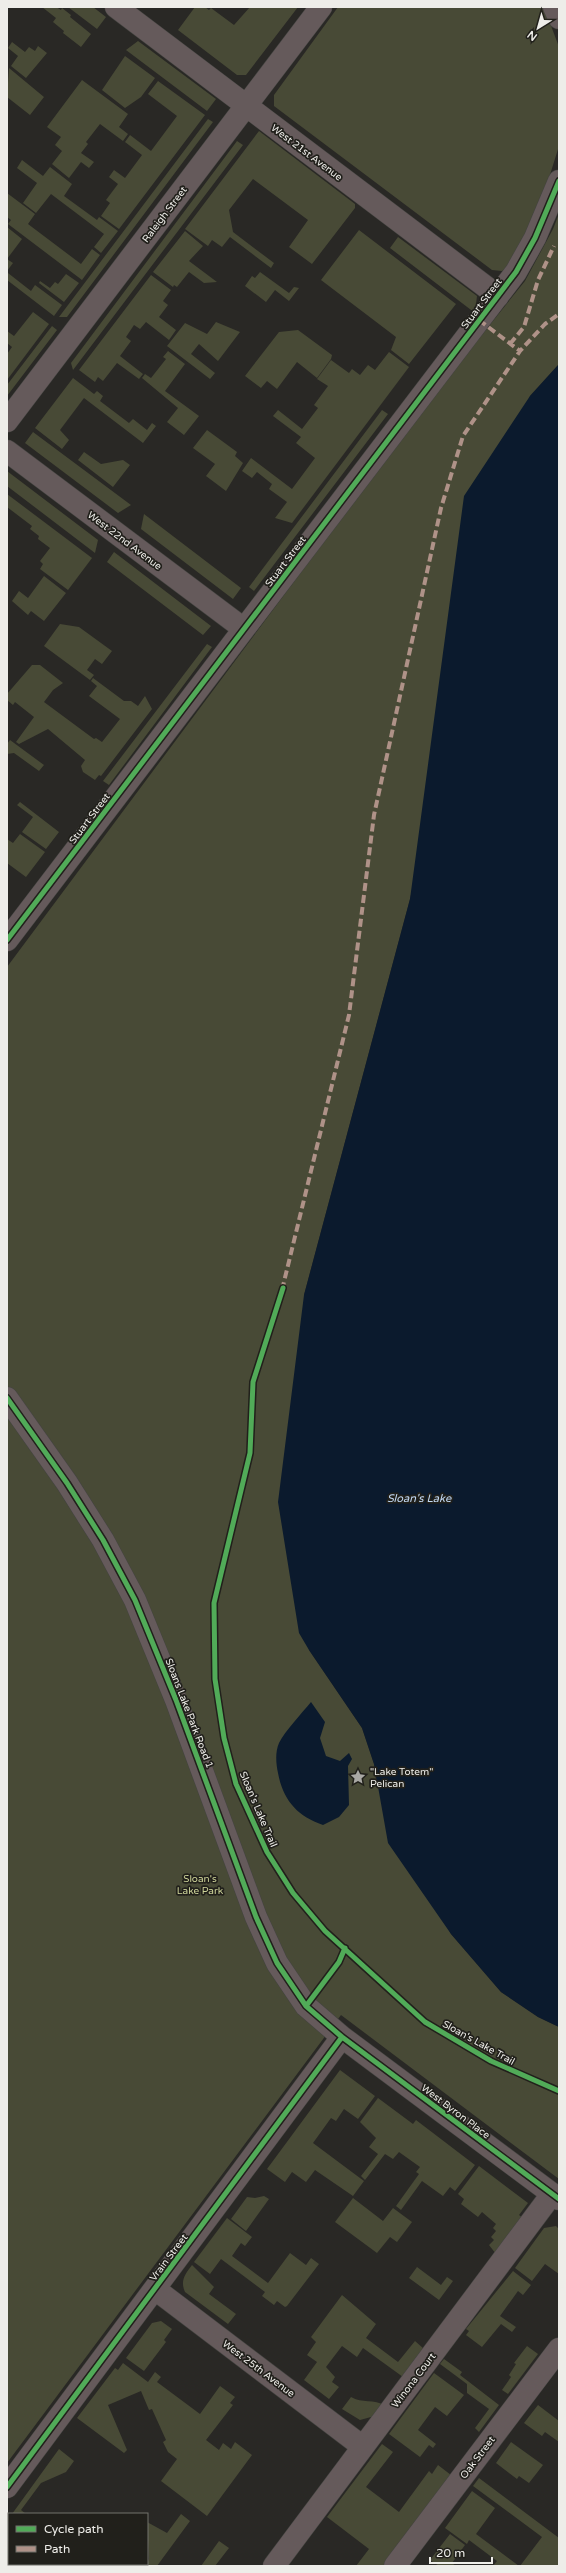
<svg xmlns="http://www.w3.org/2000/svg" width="566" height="2573" font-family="'Varela Round',sans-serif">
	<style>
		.green { fill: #484a36 }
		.water { fill: #0b1a2d }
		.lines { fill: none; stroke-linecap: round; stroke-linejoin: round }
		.minor-casing { stroke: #444441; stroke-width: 23 }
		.minor { stroke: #655a5b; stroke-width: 22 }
		.quiet { stroke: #af9288; stroke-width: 4; stroke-dasharray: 8 4; stroke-linecap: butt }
		.cycleway-casing { stroke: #21201b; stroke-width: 8 }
		.cycleway { stroke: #51ab58; stroke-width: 5 }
		.labels { text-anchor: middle; stroke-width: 3.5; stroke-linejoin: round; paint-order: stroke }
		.street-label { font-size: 10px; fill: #eeede9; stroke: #21201b }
		.poi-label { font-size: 10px; fill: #eeede9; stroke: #21201b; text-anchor: start }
		.park-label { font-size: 10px; fill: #cdd399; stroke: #21201b }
		.water-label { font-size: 11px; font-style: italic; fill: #c3daf6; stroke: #21201b }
	</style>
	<rect width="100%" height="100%" fill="#292825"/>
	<!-- green -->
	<path class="green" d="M 42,7 L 56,7 L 61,10 L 62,8 L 71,15 L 70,17 L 91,34 L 81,47 L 63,33 L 64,31 L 53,22 L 56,18 Z
		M 68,7 L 93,7 L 106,17 L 97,29 Z
		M 195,7 L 205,7 L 209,10 L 211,8 L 234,25 L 250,7 L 298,7 L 246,75 L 237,75 L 178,30 Z
		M 338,7 L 544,7 L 559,47 L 559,146 L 543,197 L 509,267 L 502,271 L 492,270 L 274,106 L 274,95 Z
		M 138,41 L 216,99 L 207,111 L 126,50 Z
		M 12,42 L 25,52 L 29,47 L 35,51 L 38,46 L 47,53 L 26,78 L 11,66 L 18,56 L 8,48 Z
		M 125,56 L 155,78 L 141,97 L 125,108 L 102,90 Z
		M 9,68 L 44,97 L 30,115 L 7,97 Z
		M 82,80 L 128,114 L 119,127 L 128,134 L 123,141 L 100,124 L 86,142 L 88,144 L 81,153 L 94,162 L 89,168 L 81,162 L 69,178 L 52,164 L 62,151 L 55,145 L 61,137 L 47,127 Z
		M 158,81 L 205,115 L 119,229 L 101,216 L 110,203 L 106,200 L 118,184 L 109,177 L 114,170 L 125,178 L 142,155 L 125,142 L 130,135 L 151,151 L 177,116 L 148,94 Z
		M 208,119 L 213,122 L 67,317 L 59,317 Z
		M 259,131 L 355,204 L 355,208 L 312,264 L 289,247 L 308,220 L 253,179 L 229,210 L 233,232 L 274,263 L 271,268 L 230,237 L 222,247 L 212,240 L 208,246 L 185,229 Z
		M 237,141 L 243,145 L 73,370 L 71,363 Z
		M 22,160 L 43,176 L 50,167 L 72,184 L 64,196 L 97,220 L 99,217 L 118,231 L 101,253 L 94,247 L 104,234 L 51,194 L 36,213 L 23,203 L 37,183 L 17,168 Z
		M 7,193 L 35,214 L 28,224 L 81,264 L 92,249 L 100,255 L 82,280 L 8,224 L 11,220 L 7,217 Z
		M 559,214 L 559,364 L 530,396 L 410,899 L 304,1295 L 309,1650 L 362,1728 L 374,1764 L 376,1781 L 451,1934 L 501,1992 L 538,2017 L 559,2027 L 559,2179 L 341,2015 L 7,2463 L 7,967 L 430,399 L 525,281 L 553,229 Z
		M 7,227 L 22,239 L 7,259 L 13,263 L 7,271 Z
		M 359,230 L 456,304 L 409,364 L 391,350 L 396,337 L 321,280 Z
		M 185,231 L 203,246 L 189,261 L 217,282 L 204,283 L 189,272 L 177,287 L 174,285 L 173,287 L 153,272 Z
		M 398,237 L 477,296 L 475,313 L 390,248 Z
		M 260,272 L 289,293 L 294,287 L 299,288 L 289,301 L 275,290 L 266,302 L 245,286 L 252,276 L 255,278 Z
		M 8,273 L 31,291 L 35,285 L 62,305 L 54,316 L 7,280 Z
		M 66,274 L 79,283 L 64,302 L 39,283 L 40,281 L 50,288 L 55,282 L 58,284 Z
		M 151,275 L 171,290 L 163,301 L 168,305 L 159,317 L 176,330 L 169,340 L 146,322 L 140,329 L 134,325 L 126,337 L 131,341 L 120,356 L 143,374 L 139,379 L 117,363 L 103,381 L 98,377 L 95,382 L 79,370 Z
		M 33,312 L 49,324 L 7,380 L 7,354 L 12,347 L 7,343 L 7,331 L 14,336 Z
		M 216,322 L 240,332 L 218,361 L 199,344 L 191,354 L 215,373 L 210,379 L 167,346 L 185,323 L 207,334 Z
		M 52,326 L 57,330 L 7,396 L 7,385 Z
		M 298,330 L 332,355 L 331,359 L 317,378 L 297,362 L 277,389 L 267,381 L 261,388 L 245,376 L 279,332 Z
		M 168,351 L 185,364 L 165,391 L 199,416 L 184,435 L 167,422 L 178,408 L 142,378 L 145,374 L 151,378 L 166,359 L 163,357 Z
		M 389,352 L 409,367 L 292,523 L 275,518 L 287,502 L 269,489 L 272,484 L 257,472 L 252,478 L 242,471 L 251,458 L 292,489 L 315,458 L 296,443 L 301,437 L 273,416 L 278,410 L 302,429 L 318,408 L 314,405 L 328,386 L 317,379 L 331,360 L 349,373 L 352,369 L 360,375 L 368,365 L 375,370 Z
		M 73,378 L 94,394 L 97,391 L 103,396 L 100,401 L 129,423 L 133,419 L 147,430 L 152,423 L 156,426 L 143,443 L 84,398 L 60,430 L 69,440 L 62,449 L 35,428 Z
		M 382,410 L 388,414 L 254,591 L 249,587 Z
		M 207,430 L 237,452 L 235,456 L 243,463 L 226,491 L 206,476 L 215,464 L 193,448 Z
		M 33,432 L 131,505 L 118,513 L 25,443 Z
		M 84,452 L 101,464 L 123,460 L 130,465 L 113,487 L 78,460 Z
		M 7,471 L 98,540 L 95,553 L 7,486 Z
		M 7,494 L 92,558 L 68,590 L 40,569 L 43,564 L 40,561 L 50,548 L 38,539 L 39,536 L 30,529 L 32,526 L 7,507 Z
		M 144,514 L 241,588 L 233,599 L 141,529 Z
		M 114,552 L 211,626 L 203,635 L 107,562 Z
		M 44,576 L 66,593 L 44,621 L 31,611 L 28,615 L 12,601 L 19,591 L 28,598 Z
		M 60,624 L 79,627 L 112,651 L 102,664 L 95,659 L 87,670 L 94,675 L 90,680 L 44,646 Z
		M 207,644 L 212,647 L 109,785 L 103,781 Z
		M 32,665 L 40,665 L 63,683 L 53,690 L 44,702 L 94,739 L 96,738 L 102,742 L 120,719 L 89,696 L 97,686 L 91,681 L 93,678 L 124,701 L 131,701 L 138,706 L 145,696 L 152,709 L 101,776 L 99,775 L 95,780 L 83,772 L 81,766 L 85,760 L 48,729 L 19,744 L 16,742 L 34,717 L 15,702 L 13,705 L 7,700 L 7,694 Z
		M 10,740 L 44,765 L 39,771 L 14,753 L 7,754 L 7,744 Z
		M 20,802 L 59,832 L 46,849 L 22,832 L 33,817 L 17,805 Z
		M 20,834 L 45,852 L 26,877 L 7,863 L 7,839 L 13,843 Z
		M 340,2070 L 375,2096 L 358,2119 L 344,2109 L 336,2121 L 331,2118 L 313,2143 L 364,2181 L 353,2196 L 315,2170 L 306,2182 L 292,2172 L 285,2182 L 267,2169 Z
		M 378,2098 L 413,2124 L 416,2120 L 475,2165 L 455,2191 L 450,2187 L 443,2196 L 422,2181 L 401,2210 L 396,2206 L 419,2174 L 416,2172 L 420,2167 L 399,2152 L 393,2159 L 385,2154 L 365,2180 L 361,2176 L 378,2154 L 369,2147 L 376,2138 L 360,2122 Z
		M 479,2166 L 528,2203 L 519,2215 L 523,2218 L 496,2254 L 489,2245 L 494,2240 L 491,2237 L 496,2231 L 493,2228 L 496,2224 L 482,2212 L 478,2217 L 461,2204 L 464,2199 L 458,2194 Z
		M 264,2196 L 269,2199 L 246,2231 L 231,2219 L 247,2197 L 255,2198 Z
		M 353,2198 L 383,2221 L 393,2208 L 412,2222 L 397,2242 L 390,2237 L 377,2253 L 335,2222 Z
		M 227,2218 L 252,2237 L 245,2246 L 241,2243 L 232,2256 L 268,2283 L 290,2253 L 306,2265 L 311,2258 L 319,2264 L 287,2306 L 285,2307 L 277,2301 L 274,2305 L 262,2296 L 265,2292 L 221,2259 L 210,2274 L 194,2262 Z
		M 556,2226 L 559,2229 L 559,2274 L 545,2264 L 532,2281 L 515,2268 L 544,2228 Z
		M 192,2265 L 214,2287 L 209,2294 L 236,2314 L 228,2324 L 185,2292 C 180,2281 185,2274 192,2265 Z
		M 417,2267 L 441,2285 L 447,2277 L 453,2281 L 439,2300 L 409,2278 Z
		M 513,2271 L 531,2285 L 523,2295 L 518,2291 L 500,2316 L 516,2327 L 512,2332 L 501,2324 L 482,2347 L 466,2335 L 469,2331 L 466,2329 Z
		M 342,2295 L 376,2324 L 366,2338 L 398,2362 L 415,2341 L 424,2349 L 403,2377 L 363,2348 L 357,2357 L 342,2346 L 326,2367 L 335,2377 L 332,2382 L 339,2387 L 329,2399 L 304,2380 L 317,2362 L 307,2355 L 316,2342 L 311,2337 Z
		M 161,2321 L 172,2329 L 164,2340 L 166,2342 L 144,2371 L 126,2358 L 152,2323 Z
		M 527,2346 L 538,2354 L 508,2394 L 502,2390 L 511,2377 L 509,2375 L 516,2364 L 514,2363 Z
		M 444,2359 L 462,2372 L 460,2375 L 499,2405 L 479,2432 L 475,2428 L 489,2409 L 467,2393 L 467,2384 L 440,2364 Z
		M 123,2363 L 148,2382 L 155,2372 L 161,2377 L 157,2382 L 200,2414 L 220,2386 L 235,2397 L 230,2403 L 233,2405 L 206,2440 L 219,2450 L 223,2443 L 231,2449 L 235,2442 L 252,2455 L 207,2516 L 161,2481 L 177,2459 L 168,2452 L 163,2442 L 166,2440 L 152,2409 L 149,2410 L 141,2391 L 108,2405 L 127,2450 L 124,2453 L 77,2418 L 115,2368 L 118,2370 Z
		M 434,2373 L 464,2395 L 447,2416 L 435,2407 L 418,2430 L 436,2444 L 433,2448 L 429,2445 L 420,2457 L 389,2434 Z
		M 351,2397 C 362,2404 374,2398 385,2406 L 375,2420 L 371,2417 L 360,2420 L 342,2409 Z
		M 538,2405 L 559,2421 L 559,2442 L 545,2432 L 542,2436 L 524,2423 Z
		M 511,2442 L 543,2465 L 529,2483 L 519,2476 L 517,2479 L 496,2463 Z
		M 382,2444 L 393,2452 L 366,2487 L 399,2512 L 429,2471 L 432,2474 L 438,2465 L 451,2475 L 383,2566 L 356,2566 L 369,2549 L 327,2517 Z
		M 59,2449 L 74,2461 L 66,2472 L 41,2483 L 21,2510 L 26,2514 L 12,2514 Z
		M 479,2478 L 559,2538 L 559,2566 L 520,2566 L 542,2537 L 473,2486 Z
		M 472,2491 L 495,2508 L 476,2534 L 519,2566 L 493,2566 L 497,2561 L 469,2540 L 467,2544 L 445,2528 Z
		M 181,2514 L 190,2521 L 157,2566 L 143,2566 L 147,2564 L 149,2559 L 147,2522 L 167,2533 Z
		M 9,2517 L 9,2556 L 7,2555 L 7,2520 Z
		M 450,2534 L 465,2545 L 452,2563 L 456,2566 L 439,2566 L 430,2560 Z
		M 219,2541 L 229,2548 L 215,2566 L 201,2566 Z
		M 19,2564 L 101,2564 L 99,2566 L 22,2566 Z"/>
	<!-- water -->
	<path class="water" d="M 559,364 L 559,2027 L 538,2017 L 501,1992 L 451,1934 L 388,1843 L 374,1764 L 362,1728 L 309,1650 L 299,1633 L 278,1502 L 304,1295 L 410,899 L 464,496 L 530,396 Z
		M 311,1702 L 325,1722 L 320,1738 L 326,1756 L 340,1761 L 349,1753 L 352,1759 L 348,1766 L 349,1805 L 339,1817 L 323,1825 C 297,1816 283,1800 278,1773 C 276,1764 275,1752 279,1743 C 285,1731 302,1713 311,1702 Z"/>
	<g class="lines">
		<!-- minor casing -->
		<g class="minor-casing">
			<path id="minor" d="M 116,7 L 498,296
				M 554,7 L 559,18
				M 7,421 L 321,7
				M 7,451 L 244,629
				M 7,940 L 516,272 L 535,238 L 559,181
				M 7,1398 L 67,1483 L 103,1540 L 135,1600 L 176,1700 L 256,1917 L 277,1963 L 306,2006 L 342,2037 L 559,2199
				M 155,2289 L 363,2447
				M 7,2487 L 342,2037
				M 274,2566 L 552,2194
				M 395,2566 L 559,2349"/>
		</g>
		<!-- minor -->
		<use href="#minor" class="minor"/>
		<!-- quiet -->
		<path class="quiet" d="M 479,320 L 520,351
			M 510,344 L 524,327 L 538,280 L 554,246
			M 282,1290 L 349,1015 L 374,815 L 441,508 L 463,436 L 520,351 L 545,324 L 559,314"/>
		<!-- cycleway casing -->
		<g class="cycleway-casing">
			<path id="cycleway" d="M 7,940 L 516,272 L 535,238 L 559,181
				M 283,1288 L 253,1382 L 250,1453 L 214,1603 L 215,1679 L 224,1738 L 236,1784 L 267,1852 L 293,1893 L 325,1931 L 425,2022 L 491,2061 L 559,2091
				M 7,1398 L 67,1483 L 103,1540 L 135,1600 L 176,1700 L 256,1917 L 277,1963 L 306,2006 L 342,2037 L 559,2199
				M 306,2006 L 339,1962 L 345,1948
				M 7,2487 L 342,2037"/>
		</g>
		<!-- cycleway -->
		<use href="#cycleway" class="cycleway"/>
	</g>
	<!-- icons -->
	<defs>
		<g id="sight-bare" transform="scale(1.2)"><path d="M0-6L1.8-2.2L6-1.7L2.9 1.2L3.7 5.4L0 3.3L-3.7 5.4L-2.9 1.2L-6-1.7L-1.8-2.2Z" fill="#a9a8a4" stroke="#21201b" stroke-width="2.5" paint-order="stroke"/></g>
	</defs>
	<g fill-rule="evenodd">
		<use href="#sight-bare" x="358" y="1777"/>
	</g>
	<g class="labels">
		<!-- street labels -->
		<g class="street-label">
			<text transform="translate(307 152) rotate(37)" y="4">West 21st Avenue</text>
			<text transform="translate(164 214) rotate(-53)" y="4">Raleigh Street</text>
			<text transform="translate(481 303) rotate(-53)" y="4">Stuart Street</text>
			<text transform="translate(125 540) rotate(37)" y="4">West 22nd Avenue</text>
			<text transform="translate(285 561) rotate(-53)" y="4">Stuart Street</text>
			<text transform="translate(89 818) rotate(-53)" y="4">Stuart Street</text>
			<text transform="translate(190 1713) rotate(69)" y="4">Sloans Lake Park Road 1</text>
			<text transform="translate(259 1809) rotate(67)" y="4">Sloan's Lake Trail</text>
			<text transform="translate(479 2042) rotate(29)" y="4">Sloan's Lake Trail</text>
			<text transform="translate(456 2111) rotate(37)" y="4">West Byron Place</text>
			<text transform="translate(168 2257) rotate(-53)" y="4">Vrain Street</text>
			<text transform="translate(259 2368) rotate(37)" y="4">West 25th Avenue</text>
			<text transform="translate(413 2380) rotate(-53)" y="4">Winona Court</text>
			<text transform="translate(477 2457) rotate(-53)" y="4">Oak Street</text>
		</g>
		<!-- poi labels -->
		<g class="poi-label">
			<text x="370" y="1775">"Lake Totem"<tspan x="370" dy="12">Pelican</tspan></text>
		</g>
		<!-- park labels -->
		<g class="park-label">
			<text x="200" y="1882">Sloan's<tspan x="200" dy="12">Lake Park</tspan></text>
		</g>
		<!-- water labels -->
		<g class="water-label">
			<text x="419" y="1502">Sloan's Lake</text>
		</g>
	</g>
	<!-- border -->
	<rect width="566" height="2573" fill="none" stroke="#eeede9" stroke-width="16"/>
	<!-- legend -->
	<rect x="8" y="2513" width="140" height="52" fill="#21201b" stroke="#73726d"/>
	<rect x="16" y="2526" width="20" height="6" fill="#51ab58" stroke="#73726d"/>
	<text x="44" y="2533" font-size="12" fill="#eeede9">Cycle path</text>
	<rect x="16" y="2546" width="20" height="6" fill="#af9288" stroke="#73726d"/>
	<text x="44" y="2553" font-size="12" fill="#eeede9">Path</text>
	<!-- north arrow -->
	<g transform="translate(538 28) rotate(217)" stroke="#21201b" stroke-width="3" paint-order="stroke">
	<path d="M0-3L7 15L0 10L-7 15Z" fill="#eeede9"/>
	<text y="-6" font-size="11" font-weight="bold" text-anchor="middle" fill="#eeede9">N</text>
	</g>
	<!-- scale -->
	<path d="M430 2557v6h62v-6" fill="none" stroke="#eeede9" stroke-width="2"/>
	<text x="436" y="2557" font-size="12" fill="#eeede9" stroke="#21201b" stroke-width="3" paint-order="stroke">20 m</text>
</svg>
